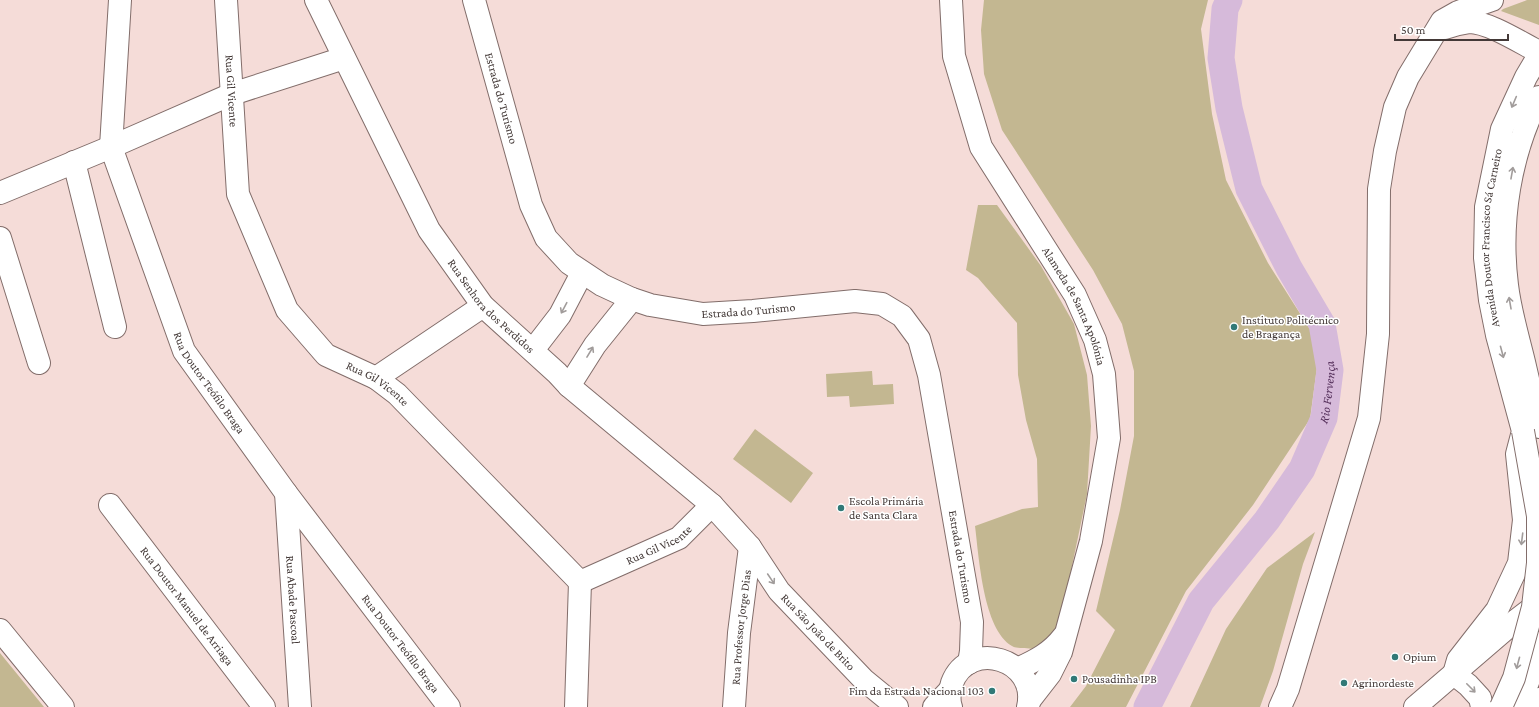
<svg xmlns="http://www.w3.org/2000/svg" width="1539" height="707" font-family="'Crimson Pro',serif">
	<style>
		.green { fill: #c3b791 }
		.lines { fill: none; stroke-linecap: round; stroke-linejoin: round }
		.river { stroke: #d6bada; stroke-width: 27 }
		.minor-casing { stroke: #826d6a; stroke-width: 24 }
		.major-casing { stroke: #826d6a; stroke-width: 24 }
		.minor { stroke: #fff; stroke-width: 22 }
		.major { stroke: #fff; stroke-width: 22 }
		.major-bridge-casing { stroke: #826d6a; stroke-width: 24; stroke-linecap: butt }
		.major-bridge { stroke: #fff; stroke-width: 22 }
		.oneway { stroke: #a19c9b }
		.poi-dot { fill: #317977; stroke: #fff; stroke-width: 1.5 }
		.labels { text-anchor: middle; stroke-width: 3; stroke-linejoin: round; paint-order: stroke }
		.street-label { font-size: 12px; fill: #433937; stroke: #fff }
		.poi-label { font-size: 12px; fill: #433937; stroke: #fff; text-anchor: start }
		.water-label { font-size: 13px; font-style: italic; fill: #58335e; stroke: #fff }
	</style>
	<rect width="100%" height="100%" fill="#f5dcd8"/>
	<!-- green -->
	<path class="green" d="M 984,0 L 1208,0 L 1201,29 L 1212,114 L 1226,180 L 1268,263 L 1320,345 L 1310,419 L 1253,505 L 1186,591 L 1126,707 L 1070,707 L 1086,686 L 1115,630 L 1096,611 L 1120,510 L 1134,436 L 1134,371 L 1122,324 L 1093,270 L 1002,130 L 984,74 L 981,30 Z
		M 1527,0 L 1539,0 L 1539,25 L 1501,11 L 1503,9 Z
		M 978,205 L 997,205 L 1041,266 L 1074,324 L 1087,375 L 1091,426 L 1087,494 L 1062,614 L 1053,635 L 1033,649 C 1027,648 1017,649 1012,646 C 983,629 979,557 975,526 L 1022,509 L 1038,507 L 1037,459 L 1026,420 L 1018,375 L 1017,323 L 978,278 L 966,270 Z
		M 872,371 L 873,385 L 893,384 L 894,404 L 850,407 L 849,396 L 827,397 L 826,374 Z
		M 755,429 L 813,473 L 791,503 L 733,459 Z
		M 1315,532 L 1303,564 L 1273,671 L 1260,707 L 1190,707 L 1226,629 L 1267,568 Z
		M 0,653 L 44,707 L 0,707 Z"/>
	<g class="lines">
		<!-- river -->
		<path class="river" id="s1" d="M 1147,707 L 1201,601 L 1267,520 L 1302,469 L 1324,418 L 1330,370 L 1322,324 L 1289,268 L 1249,189 L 1229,108 L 1221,58 L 1225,9 L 1229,0"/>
		<!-- minor casing -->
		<g class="minor-casing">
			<g id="minor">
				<path id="s2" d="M 120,0 L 111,147 L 184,351 L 286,493 L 449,707"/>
				<path id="s3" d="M 226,0 L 238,194 L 287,310 L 326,355 L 376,378 L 397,394 L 580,582 L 679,538 L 712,505"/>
				<path id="s4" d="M 316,0 L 429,230 L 483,306 L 557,373 L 569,386 L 712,505 L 750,547 L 779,591 L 864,680 L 897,707"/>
				<path id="s5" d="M 951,0 L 954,56 L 981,147 L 1075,295 L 1095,340 L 1104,374 L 1109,438 L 1091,541 L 1061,652 L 1050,674 L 1029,701"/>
				<path d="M 1445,28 C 1453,25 1461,23 1469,22 C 1489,22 1521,43 1539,52"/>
				<path d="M 74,162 L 115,327"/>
				<path d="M 0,193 L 111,147 L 232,94 L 344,58"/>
				<path d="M 0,238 L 39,363"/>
				<path d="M 533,350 L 560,315 L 582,273"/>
				<path d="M 376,378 L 483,306"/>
				<path d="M 569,386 L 595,345 L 632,299"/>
				<path id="s6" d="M 286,493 L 300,707"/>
				<path id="s7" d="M 110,505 L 264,707"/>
				<path d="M 0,630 L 63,707"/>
				<path d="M 1017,669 C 1035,661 1051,653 1063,637"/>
				<path d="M 576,707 L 580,582"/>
				<path id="s8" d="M 734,707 L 739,633 L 750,547"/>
				<path d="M 934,707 L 950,690"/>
				<path d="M 1280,707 L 1288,689 L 1369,418 L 1378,334 L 1379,189 L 1385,151 L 1395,107 L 1408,77 L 1442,21 L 1458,12 L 1492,0"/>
			</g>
		</g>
		<!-- major casing -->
		<g class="major-casing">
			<g id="major">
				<path id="s9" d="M 474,0 L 531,205 L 546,238 L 569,263 L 602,285 L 632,299 L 650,305 L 703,314 L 753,311 L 855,301 L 882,304 L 902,316 L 919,339 L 929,375 L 972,622 L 971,651 L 969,663"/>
				<path d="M 1539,97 C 1510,154 1499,221 1507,285 C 1510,311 1518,337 1524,362 C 1529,384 1534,406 1539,427"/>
				<path id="s10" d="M 1454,674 L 1458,660 L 1497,610 L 1519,563 L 1524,520 L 1517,454 L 1523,431 L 1497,335 L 1490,300 L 1485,258 L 1486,207 L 1502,129 L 1526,77 L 1539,55"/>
				<path d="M 1454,674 L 1468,685 L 1480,698 L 1482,707"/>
				<path d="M 951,707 C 948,699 950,690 952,683 C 969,638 1039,659 1028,707"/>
				<path d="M 1415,707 L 1514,622 L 1539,603"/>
				<path d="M 1518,707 L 1534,667 L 1539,643"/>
				<path d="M 1534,707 L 1539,699"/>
			</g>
		</g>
		<!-- minor -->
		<use href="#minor" class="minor"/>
		<!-- major -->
		<use href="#major" class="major"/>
		<!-- major-bridge casing -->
		<g class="major-bridge-casing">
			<path id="major-bridge" d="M 1501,707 L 1514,678 L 1533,607 L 1538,563 L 1538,516 L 1523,431"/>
		</g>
		<!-- major-bridge -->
		<use href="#major-bridge" class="major-bridge"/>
	</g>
	<!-- one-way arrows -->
	<defs><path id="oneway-shaft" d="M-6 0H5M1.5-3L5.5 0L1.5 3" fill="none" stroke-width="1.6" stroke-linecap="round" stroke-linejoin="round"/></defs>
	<g class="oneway">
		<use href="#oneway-shaft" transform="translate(1514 102) rotate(113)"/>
		<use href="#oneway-shaft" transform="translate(1512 173) rotate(-80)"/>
		<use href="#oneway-shaft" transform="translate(1510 303) rotate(-100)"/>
		<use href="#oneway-shaft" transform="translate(564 308) rotate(118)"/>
		<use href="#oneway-shaft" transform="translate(590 352) rotate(-59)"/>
		<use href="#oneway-shaft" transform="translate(1502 352) rotate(75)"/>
		<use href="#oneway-shaft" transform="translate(1522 539) rotate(97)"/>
		<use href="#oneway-shaft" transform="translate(771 579) rotate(56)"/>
		<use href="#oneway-shaft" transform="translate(1518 663) rotate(105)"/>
		<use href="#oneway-shaft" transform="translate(1471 688) rotate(45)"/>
	</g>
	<!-- markers -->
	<g class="poi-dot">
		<circle cx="1234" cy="327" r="4"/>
		<circle cx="841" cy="508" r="4"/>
		<circle cx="1395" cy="657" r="4"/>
		<circle cx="1074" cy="679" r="4"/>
		<circle cx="1344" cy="683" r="4"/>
		<circle cx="992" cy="691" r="4"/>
	</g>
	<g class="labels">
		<!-- street labels -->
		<g class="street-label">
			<text dy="4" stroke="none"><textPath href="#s3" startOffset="91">Rua Gil Vicente</textPath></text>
			<text dy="4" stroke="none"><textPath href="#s9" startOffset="102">Estrada do Turismo</textPath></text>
			<text dy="4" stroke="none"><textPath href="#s10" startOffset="461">Avenida Doutor Francisco Sá Carneiro</textPath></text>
			<text dy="4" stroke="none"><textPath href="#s4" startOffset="355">Rua Senhora dos Perdidos</textPath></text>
			<text dy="4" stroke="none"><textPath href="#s5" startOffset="336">Alameda de Santa Apolónia</textPath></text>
			<text dy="4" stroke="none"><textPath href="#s9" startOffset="474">Estrada do Turismo</textPath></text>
			<text dy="4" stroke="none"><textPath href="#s2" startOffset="404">Rua Doutor Teófilo Braga</textPath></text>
			<text dy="4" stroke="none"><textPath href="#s3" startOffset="439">Rua Gil Vicente</textPath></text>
			<text dy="4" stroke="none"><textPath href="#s3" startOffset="811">Rua Gil Vicente</textPath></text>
			<text dy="4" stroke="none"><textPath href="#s9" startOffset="882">Estrada do Turismo</textPath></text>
			<text dy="4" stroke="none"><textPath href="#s6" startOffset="107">Rua Abade Pascoal</textPath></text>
			<text dy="4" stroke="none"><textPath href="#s7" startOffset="127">Rua Doutor Manuel de Arriaga</textPath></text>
			<text dy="4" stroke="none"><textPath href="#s8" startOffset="80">Rua Professor Jorge Dias</textPath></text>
			<text dy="4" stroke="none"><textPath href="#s4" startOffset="819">Rua São João de Brito</textPath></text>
			<text dy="4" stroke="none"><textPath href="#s2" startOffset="728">Rua Doutor Teófilo Braga</textPath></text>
		</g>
		<!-- poi labels -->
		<g class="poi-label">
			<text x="1242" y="324">Instituto Politécnico<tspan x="1242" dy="14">de Bragança</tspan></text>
			<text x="849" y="505">Escola Primária<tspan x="849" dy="14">de Santa Clara</tspan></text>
			<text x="1403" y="661">Opium</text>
			<text x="1082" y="683">Pousadinha IPB</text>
			<text x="1352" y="687">Agrinordeste</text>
			<text x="984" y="695" text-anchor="end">Fim da Estrada Nacional 103</text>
		</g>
		<!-- water labels -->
		<g class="water-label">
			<text dy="5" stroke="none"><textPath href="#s1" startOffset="367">Rio Fervença</textPath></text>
		</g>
	</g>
	<!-- scale -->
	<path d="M1395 34v6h113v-6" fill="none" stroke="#433937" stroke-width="2"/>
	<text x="1401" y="34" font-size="12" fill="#433937" stroke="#ffffff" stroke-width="3" paint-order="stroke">50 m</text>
</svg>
